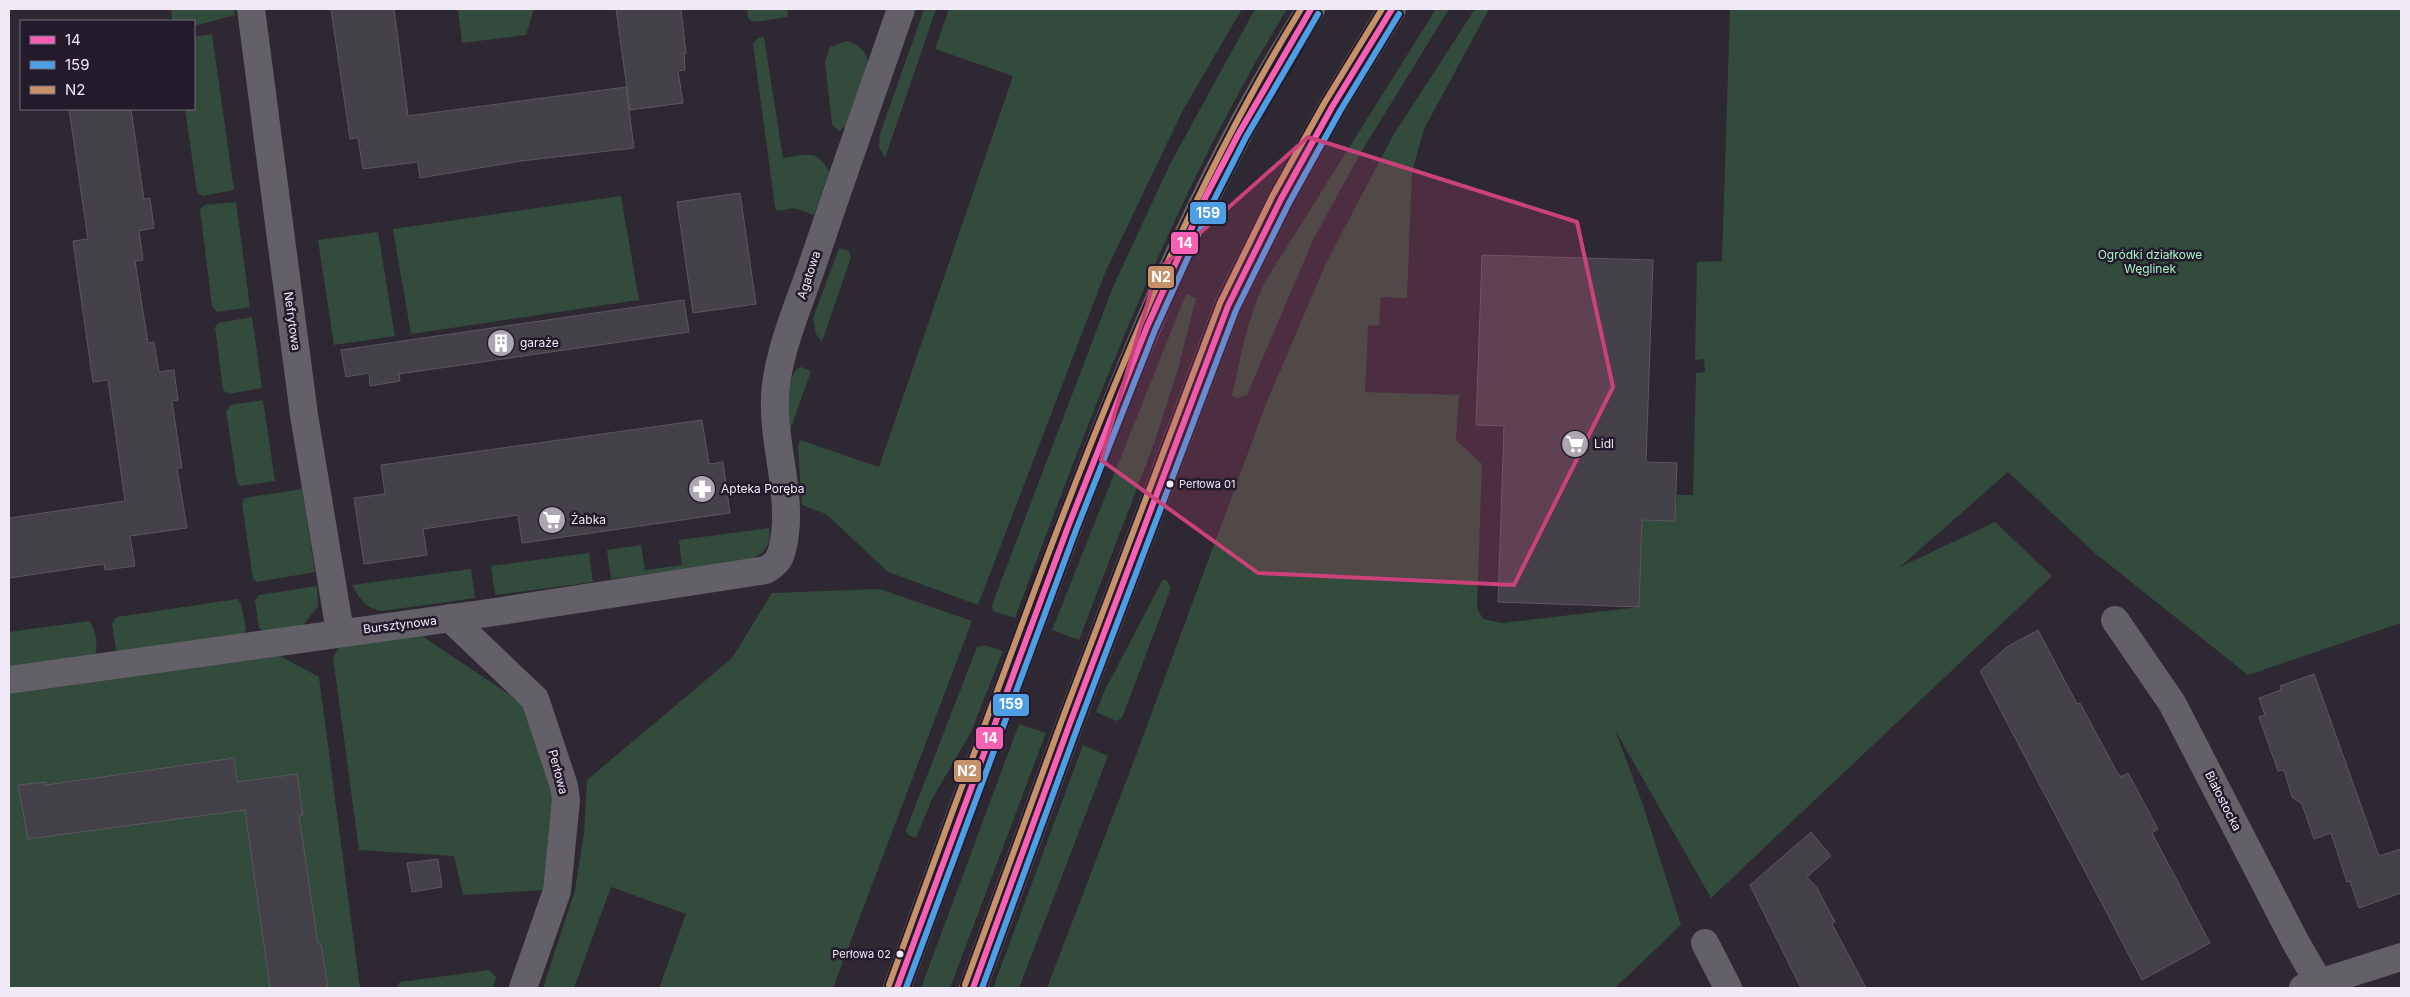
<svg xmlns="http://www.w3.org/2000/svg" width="2410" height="997" font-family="Inter,sans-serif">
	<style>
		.green { fill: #324b3c }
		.building { fill: #454149; stroke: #5b5760 }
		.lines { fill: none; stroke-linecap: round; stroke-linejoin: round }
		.minor { stroke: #636068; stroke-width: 28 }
		.major { stroke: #6a635f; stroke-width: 28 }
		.bus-1-casing { stroke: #231b2c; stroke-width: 10 }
		.bus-2-casing { stroke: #231b2c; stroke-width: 10 }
		.bus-3-casing { stroke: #231b2c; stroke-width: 10 }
		.bus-1 { stroke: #f860b3; stroke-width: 6 }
		.bus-2 { stroke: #4d9ee5; stroke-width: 6 }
		.bus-3 { stroke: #c7916a; stroke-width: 6 }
		.marked { fill: #cb427a; fill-opacity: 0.2; stroke: #cb427a; stroke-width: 4; stroke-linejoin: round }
		.bus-dot { fill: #efeaf6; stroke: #231b2c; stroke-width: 2 }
		.labels { text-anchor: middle; stroke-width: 5; stroke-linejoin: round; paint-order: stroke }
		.bus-label { font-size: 11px; fill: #efeaf6; stroke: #231b2c; text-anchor: start }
		.park-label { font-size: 12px; fill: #a7f3c4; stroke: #231b2c }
		.street-label { font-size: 12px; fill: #efeaf6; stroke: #231b2c }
		.poi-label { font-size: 12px; fill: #efeaf6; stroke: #231b2c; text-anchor: start }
		.line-badge { stroke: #231b2c; stroke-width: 2 }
		.badge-label { font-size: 14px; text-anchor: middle; font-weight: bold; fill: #fff }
	</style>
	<rect width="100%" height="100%" fill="#2d2832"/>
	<!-- green -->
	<path class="green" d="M 171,9 L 234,9 L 235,15 L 194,26 L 194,21 L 172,21 Z
		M 458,9 L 534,9 L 526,35 L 462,43 Z
		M 747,9 L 787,9 L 788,17 L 753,22 L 748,18 Z
		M 924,9 L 936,9 L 885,158 L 879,147 L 880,134 Z
		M 949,9 L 1242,9 L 1183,110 L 1105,273 L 978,605 L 888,572 L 826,514 L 802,505 L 798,446 L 800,440 L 879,467 L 1013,76 L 935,49 Z
		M 1255,9 L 1287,9 C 1170,200 1093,409 1015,618 L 993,611 L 992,605 L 1113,287 L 1170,164 Z
		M 1436,9 L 1449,9 L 1360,154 L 1313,240 L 1247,395 L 1237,398 L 1232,396 C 1241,356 1247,317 1266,280 Z
		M 1475,9 L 1489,9 L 1424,129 L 1412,172 L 1407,298 L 1381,297 L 1379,325 L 1368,326 L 1365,392 L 1459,395 L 1456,440 L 1482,464 L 1477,608 L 1483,619 L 1502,623 L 1639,607 L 1642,520 L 1675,521 L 1677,495 L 1693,495 L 1696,373 L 1705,372 L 1704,359 L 1695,360 L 1697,262 L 1722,261 L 1730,9 L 2401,9 L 2401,623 L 2248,675 L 2096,554 L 2008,472 L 1900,567 L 1995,522 L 2052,576 L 1711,898 L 1615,730 L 1643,805 L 1681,925 L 1615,988 L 1047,988 L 1138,750 L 1266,404 L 1326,263 L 1394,134 Z
		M 212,34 L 234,190 L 203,196 L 197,192 L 185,109 L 194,109 L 194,37 Z
		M 764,37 L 783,158 C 804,155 818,148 829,172 L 814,215 L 794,208 L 777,211 L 775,207 L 753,44 L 758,38 Z
		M 847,41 C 861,46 868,52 868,67 L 846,126 L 839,131 L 832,125 L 825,62 L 830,47 Z
		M 621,196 L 639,300 L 411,334 L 393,229 Z
		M 236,202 L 250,307 L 217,312 L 212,306 L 200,209 L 205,205 Z
		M 378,232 L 395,336 L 334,345 L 318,240 Z
		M 839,248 L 849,251 L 851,257 L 822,342 L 816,334 L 813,318 Z
		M 1186,294 L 1196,298 L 1178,369 L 1155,441 L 1079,640 L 1052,630 Z
		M 252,317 L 262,388 L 229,394 L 223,390 L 215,327 L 218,323 Z
		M 801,367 L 811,371 L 788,436 C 788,422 785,371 801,367 Z
		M 263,400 L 275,481 L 240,486 L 237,482 L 226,411 L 231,405 Z
		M 302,489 L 315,572 L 257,582 L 253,579 L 242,503 L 245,498 Z
		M 769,528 C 771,546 766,553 749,560 L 611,579 L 607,550 L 641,545 L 645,570 L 682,565 L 679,540 Z
		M 589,553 L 593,582 L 495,595 L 491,566 Z
		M 471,569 L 475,598 L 382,611 C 367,609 359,599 352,585 Z
		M 1163,579 L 1167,581 L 1171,588 L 1122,718 L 1116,721 L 1096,712 L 1104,692 Z
		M 317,586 L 318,606 L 302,627 L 268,633 L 259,628 L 255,601 L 259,595 Z
		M 880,589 L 972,621 L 833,988 L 659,988 L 686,914 L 611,887 L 574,988 L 543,988 L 575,890 L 584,833 L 587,780 L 732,658 L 772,593 Z
		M 237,599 L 241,603 L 246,629 L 242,636 L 123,654 L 116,650 L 112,623 L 117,617 Z
		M 89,621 C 96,629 99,648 94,657 L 9,669 L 9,632 Z
		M 419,634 L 525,705 L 552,793 L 553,846 L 543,890 L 463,895 L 454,856 L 359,850 L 333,657 L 341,645 Z
		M 984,645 L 1003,651 L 971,732 L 932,799 L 916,838 L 908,835 L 906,830 L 977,647 Z
		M 280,656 L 319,677 L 360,988 L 9,988 L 9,694 Z
		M 1019,724 L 1046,733 L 950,988 L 921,988 Z
		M 1083,745 L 1108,756 L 1019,988 L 993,988 Z
		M 489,970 L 496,977 L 493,988 L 396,988 L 400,982 Z"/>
	<!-- building -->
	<path class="building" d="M 331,9 L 394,9 L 408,116 L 626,87 L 634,148 L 521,161 L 420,178 L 418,162 L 363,169 L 358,138 L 350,139 Z
		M 616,9 L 681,9 L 686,54 L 684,54 L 685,70 L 678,71 L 683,103 L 630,110 Z
		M 69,109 L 131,109 L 144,199 L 150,198 L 154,228 L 139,231 L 143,260 L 135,261 L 148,343 L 154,342 L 159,372 L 174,370 L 178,400 L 172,401 L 182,468 L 177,468 L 187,528 L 130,536 L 135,566 L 105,570 L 104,564 L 9,578 L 9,518 L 125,501 L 108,380 L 93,382 L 73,241 L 88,239 Z
		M 740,193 L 756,304 L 693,313 L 677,202 Z
		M 1482,255 L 1653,260 L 1646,462 L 1677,463 L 1675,521 L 1642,520 L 1639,607 L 1498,602 L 1504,426 L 1476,425 Z
		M 684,300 L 689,332 L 399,374 L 400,381 L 370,386 L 369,373 L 346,377 L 341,350 Z
		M 702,420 L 709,464 L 723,462 L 730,513 L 522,543 L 518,515 L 423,529 L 427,555 L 364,564 L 354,498 L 385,494 L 381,465 Z
		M 2038,630 L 2077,704 L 2080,703 L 2117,772 L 2121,777 L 2128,773 L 2158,829 L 2152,833 L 2210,943 L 2142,980 L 1980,671 L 2007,647 Z
		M 2314,674 L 2379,856 L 2401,849 L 2401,893 L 2359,908 L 2350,881 L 2347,882 L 2331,833 L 2314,839 L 2302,804 L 2292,797 L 2284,770 L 2278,771 L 2259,717 L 2265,715 L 2259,698 L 2281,690 L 2280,686 Z
		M 234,758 L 237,782 L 297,774 L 303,815 L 299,816 L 318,944 L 321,944 L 328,988 L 270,988 L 245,810 L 28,839 L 18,785 L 45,782 L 46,785 Z
		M 1811,832 L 1831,856 L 1807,877 L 1817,888 L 1835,922 L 1832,924 L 1866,988 L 1801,988 L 1750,885 Z
		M 438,859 L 442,887 L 412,892 L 407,863 Z"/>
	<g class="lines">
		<!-- minor -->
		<path class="minor" d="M 251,9 L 304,415 L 340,632
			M 450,618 L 535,699 L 564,786 L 566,800 L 557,891 L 523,988
			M 2115,620 L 2172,703 L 2296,943 L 2322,988
			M 9,680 L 488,613 L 766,570 C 774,565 780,560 782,550 C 796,497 769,439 776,385 C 781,345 799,304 812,266 C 841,180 871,94 901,9
			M 1705,943 L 1728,988
			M 2303,988 L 2401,957"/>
		<!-- major -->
		<path class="major" d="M 897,988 C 953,834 1010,680 1068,527 C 1136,348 1207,170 1311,9
			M 973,988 L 1070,723 L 1228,306 L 1281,199 L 1332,107 L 1392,9"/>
		<!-- bus-1 casing -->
		<g class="bus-1-casing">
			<path id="bus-1" d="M 897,988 L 1068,527 L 1147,327 L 1206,196 L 1239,133 L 1311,9
				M 973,988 L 1070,723 L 1228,306 L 1281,199 L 1332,107 L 1392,9"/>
		</g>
		<!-- bus-2 casing -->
		<g class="bus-2-casing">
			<path id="bus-2" d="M 906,988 L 1076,530 L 1155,330 L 1214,200 L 1246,137 L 1318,14
				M 982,988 L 1078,726 L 1236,310 L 1289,203 L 1340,111 L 1399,14"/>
		</g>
		<!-- bus-3 casing -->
		<g class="bus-3-casing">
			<path id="bus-3" d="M 889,985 C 940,845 992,704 1044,565 C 1117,372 1193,185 1301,9
				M 965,985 L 1062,720 L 1220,303 L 1273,195 L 1325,102 L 1382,9"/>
		</g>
		<!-- bus-1 -->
		<use href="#bus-1" class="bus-1"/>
		<!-- bus-2 -->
		<use href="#bus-2" class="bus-2"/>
		<!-- bus-3 -->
		<use href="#bus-3" class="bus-3"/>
	</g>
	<!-- marked area -->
	<path class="marked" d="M 1308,137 L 1577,222 L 1613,387 L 1514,585 L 1258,573 L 1101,460 L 1157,271 Z"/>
	<!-- icons -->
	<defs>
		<g id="building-disc" transform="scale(1.4375)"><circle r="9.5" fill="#aba6b1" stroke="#231b2c"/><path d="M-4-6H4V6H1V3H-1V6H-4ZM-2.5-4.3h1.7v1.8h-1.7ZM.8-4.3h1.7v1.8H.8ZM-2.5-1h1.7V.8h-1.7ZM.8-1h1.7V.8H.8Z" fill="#fff"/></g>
		<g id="supermarket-disc" transform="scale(1.4375)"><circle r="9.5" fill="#aba6b1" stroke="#231b2c"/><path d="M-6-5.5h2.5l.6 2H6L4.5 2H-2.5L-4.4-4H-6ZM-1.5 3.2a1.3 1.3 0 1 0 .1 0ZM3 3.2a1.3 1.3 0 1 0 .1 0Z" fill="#fff"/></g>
		<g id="pharmacy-disc" transform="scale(1.4375)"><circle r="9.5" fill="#aba6b1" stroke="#231b2c"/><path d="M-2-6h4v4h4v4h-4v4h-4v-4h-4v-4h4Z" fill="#fff"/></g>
	</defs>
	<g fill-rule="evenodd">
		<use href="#building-disc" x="501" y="343"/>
		<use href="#supermarket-disc" x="1575" y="444"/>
		<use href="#pharmacy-disc" x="702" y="489"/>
		<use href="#supermarket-disc" x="552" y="520"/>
	</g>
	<!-- markers -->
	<g class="bus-dot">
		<circle cx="1170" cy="484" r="4.5"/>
		<circle cx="900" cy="954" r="4.5"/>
	</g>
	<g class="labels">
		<!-- bus labels -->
		<g class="bus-label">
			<text x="1179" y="488">Perłowa 01</text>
			<text x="891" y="958" text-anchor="end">Perłowa 02</text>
		</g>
		<!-- park labels -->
		<g class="park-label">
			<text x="2150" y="259">Ogródki działkowe<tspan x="2150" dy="14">Węglinek</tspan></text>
		</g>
		<!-- street labels -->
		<g class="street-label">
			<text transform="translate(809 275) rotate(-72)" y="4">Agatowa</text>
			<text transform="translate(292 321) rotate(82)" y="4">Nefrytowa</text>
			<text transform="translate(400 625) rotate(-7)" y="4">Bursztynowa</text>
			<text transform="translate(558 772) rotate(75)" y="4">Perłowa</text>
			<text transform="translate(2223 801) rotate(63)" y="4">Białostocka</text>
		</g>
		<!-- poi labels -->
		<g class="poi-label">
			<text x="520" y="347">garaże</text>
			<text x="1594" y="448">Lidl</text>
			<text x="721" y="493">Apteka Poręba</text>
			<text x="571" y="524">Żabka</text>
		</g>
	</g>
	<g class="line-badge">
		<rect x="1189" y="201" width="38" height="24" rx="5" fill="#4d9ee5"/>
		<rect x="1170" y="231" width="29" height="24" rx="5" fill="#f860b3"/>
		<rect x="1147" y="265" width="28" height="24" rx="5" fill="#c7916a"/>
		<rect x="992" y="693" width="38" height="24" rx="5" fill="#4d9ee5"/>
		<rect x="975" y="726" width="29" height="24" rx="5" fill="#f860b3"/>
		<rect x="953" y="759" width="29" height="24" rx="5" fill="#c7916a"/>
	</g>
	<g class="badge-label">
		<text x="1208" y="218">159</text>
		<text x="1185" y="248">14</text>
		<text x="1161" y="282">N2</text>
		<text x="1011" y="709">159</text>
		<text x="990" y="743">14</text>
		<text x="967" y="776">N2</text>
	</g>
	<!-- border -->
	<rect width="2410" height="997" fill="none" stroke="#efeaf6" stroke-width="20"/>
	<!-- legend -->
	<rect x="20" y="20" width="175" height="90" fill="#231b2c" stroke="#756e7d"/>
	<rect x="30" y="36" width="25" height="8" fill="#f860b3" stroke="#756e7d"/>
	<text x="65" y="45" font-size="15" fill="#efeaf6">14</text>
	<rect x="30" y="61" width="25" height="8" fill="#4d9ee5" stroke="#756e7d"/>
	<text x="65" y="70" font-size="15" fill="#efeaf6">159</text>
	<rect x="30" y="86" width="25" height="8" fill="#c7916a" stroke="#756e7d"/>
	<text x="65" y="95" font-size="15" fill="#efeaf6">N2</text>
</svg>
